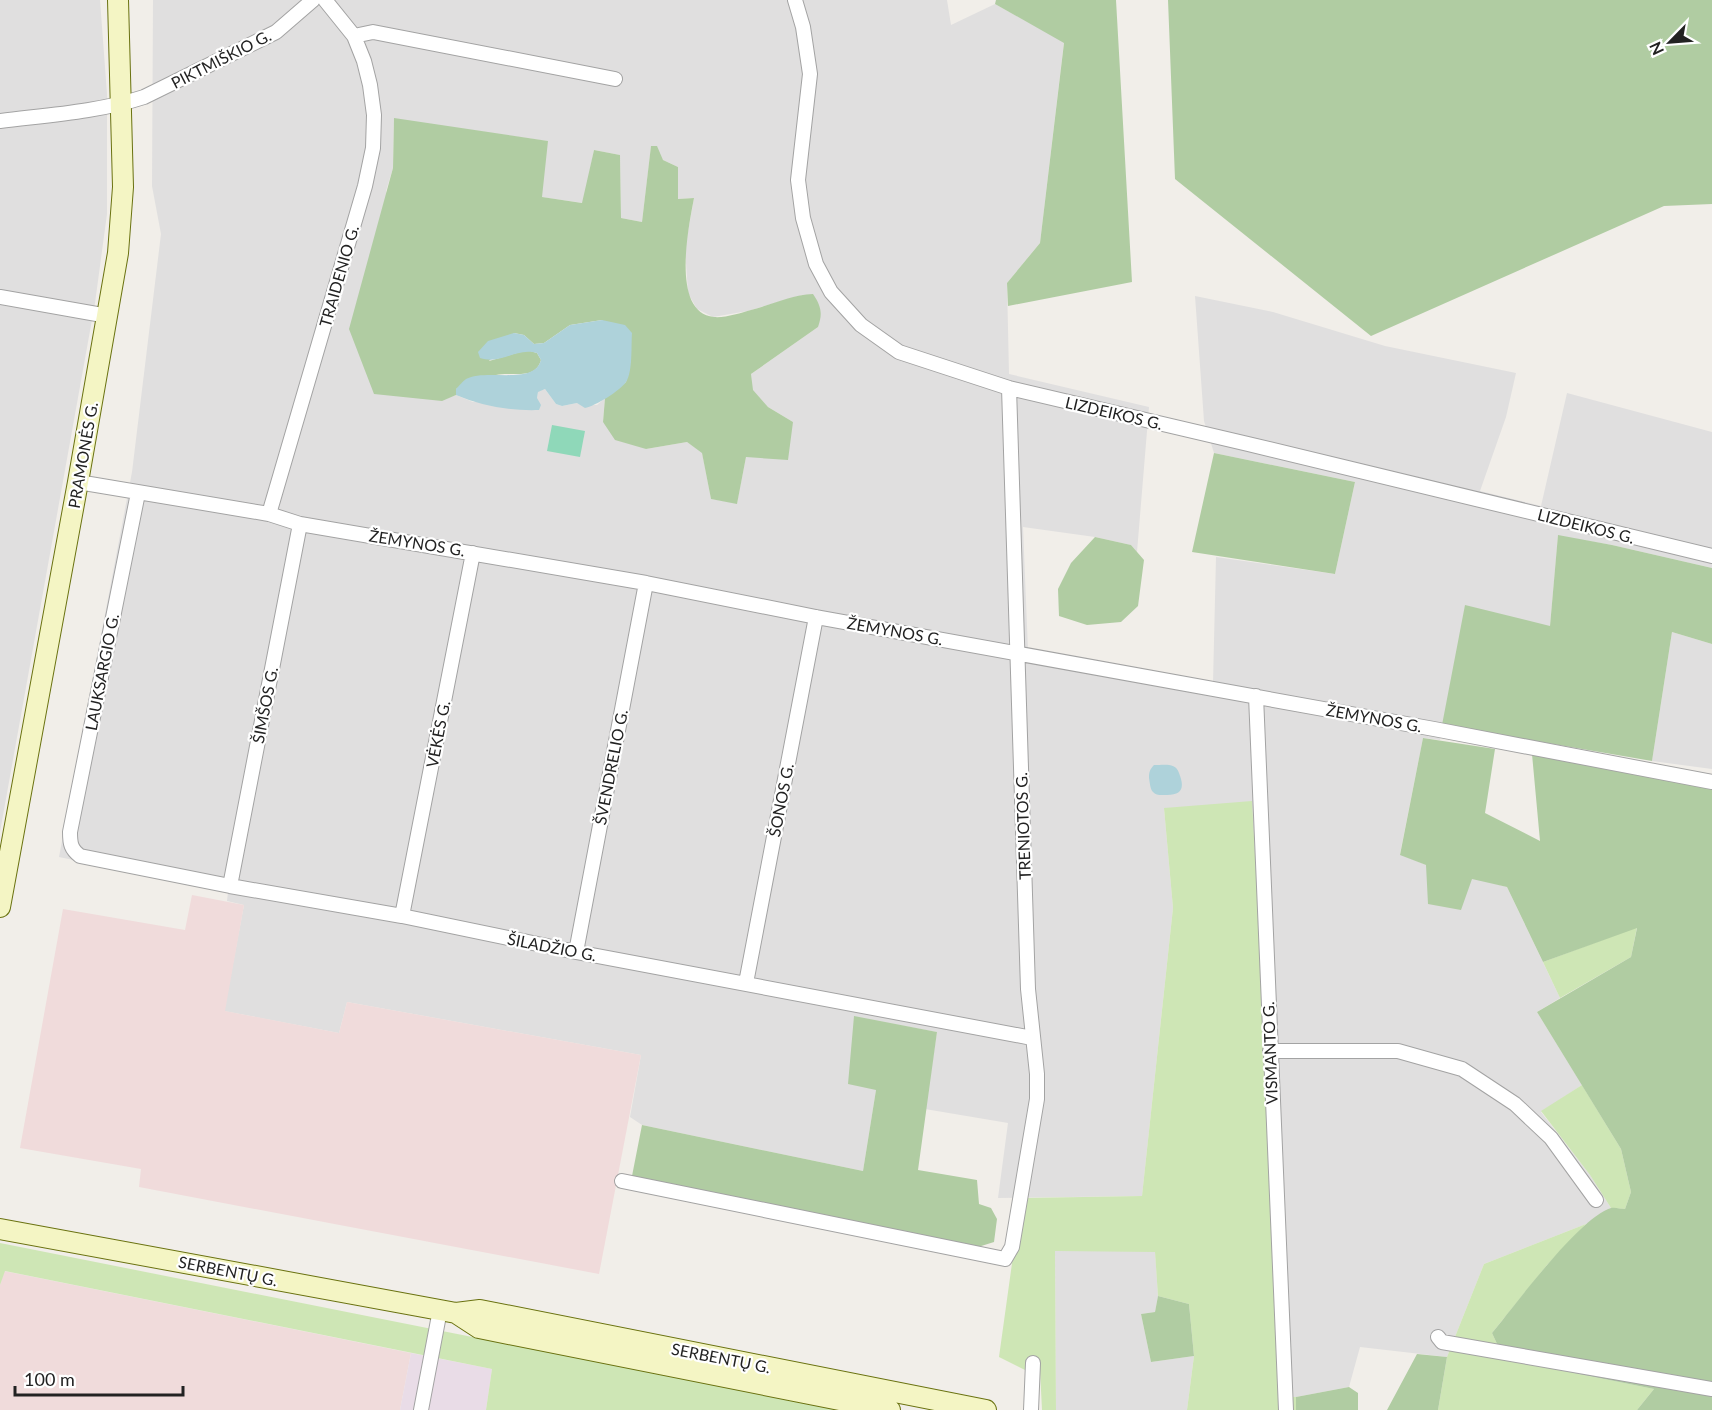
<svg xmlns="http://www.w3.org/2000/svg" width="1712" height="1410" font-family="Lato,sans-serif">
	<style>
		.residential { fill: #e0dfdf; fill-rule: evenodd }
		.commercial { fill: #f0dbdb }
		.industrial { fill: #e9dce7 }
		.grass { fill: #cee6b5 }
		.forest { fill: #b0cca2 }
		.pitch { fill: #8fd8b9 }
		.water { fill: #aed2da }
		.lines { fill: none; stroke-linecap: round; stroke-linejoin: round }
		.minor-casing { stroke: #a3a3a3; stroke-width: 16 }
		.secondary-casing { stroke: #6a7210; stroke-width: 22 }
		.minor { stroke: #fff; stroke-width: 14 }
		.secondary { stroke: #f4f5c4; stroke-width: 20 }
		.labels { text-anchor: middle; stroke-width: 4.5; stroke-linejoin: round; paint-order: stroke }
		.street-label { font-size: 16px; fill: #222; stroke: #fff }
	</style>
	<rect width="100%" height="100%" fill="#f1eee9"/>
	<!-- residential -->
	<path class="residential" d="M 0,0 L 100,0 L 107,94 L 107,214 L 95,303 L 0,832 Z
		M 153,0 L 947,0 L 951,25 L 995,4 L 1064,42 L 1040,243 L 1007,283 L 1009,374 L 1149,407 L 1137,552 L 1131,545 L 1095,537 L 1023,527 L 1028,650 L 1213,683 L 1216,557 L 1335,574 L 1355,482 L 1214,453 L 1204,421 L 1195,296 L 1273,312 L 1385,346 L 1516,373 L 1506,417 L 1480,491 L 1541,506 L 1567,393 L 1712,432 L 1712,568 L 1612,545 L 1558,536 L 1550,626 L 1442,725 L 1440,740 L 1423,738 L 1400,854 L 1426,865 L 1507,887 L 1560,998 L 1537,1012 L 1582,1085 L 1541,1112 L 1590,1175 L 1611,1208 L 1586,1224 L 1484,1264 L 1447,1357 L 1360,1347 L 1349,1387 L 1296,1397 L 1278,1396 L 1270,1123 L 1164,808 L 1173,908 L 1142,1196 L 998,1198 L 1008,1123 L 925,1109 L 937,1032 L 854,1017 L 876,1090 L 863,1171 L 642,1125 L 630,1117 L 641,1055 L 347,1002 L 339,1033 L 224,1011 L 244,905 L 227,901 L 228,892 L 59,857 L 132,472 L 161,234 L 152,186 ZM 394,119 L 547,141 L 541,197 L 583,203 L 594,150 L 620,155 L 621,218 L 642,222 L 651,147 L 663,160 L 678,167 L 678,199 L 694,198 L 685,248 L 688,293 L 697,309 L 713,317 L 748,311 L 802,295 L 818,327 L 751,374 L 752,390 L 768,407 L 793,422 L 746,457 L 737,503 L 711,499 L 702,452 L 687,442 L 646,449 L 603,422 L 605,398 L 597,405 L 577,403 L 562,406 L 556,404 L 545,389 L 538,391 L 537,398 L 473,402 L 456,395 L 441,400 L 386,191 L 393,168 Z
		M 1672,632 L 1712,644 L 1712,769 L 1652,761 Z
		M 1055,1250 L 1155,1251 L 1158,1296 L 1155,1312 L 1141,1314 L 1151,1362 L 1194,1356 L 1187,1410 L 1056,1410 Z"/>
	<!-- commercial -->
	<path class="commercial" d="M 192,895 L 244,905 L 225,1011 L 339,1033 L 347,1002 L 641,1055 L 599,1274 L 139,1187 L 141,1169 L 20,1148 L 63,909 L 185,930 Z
		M 4,1271 L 411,1353 L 400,1410 L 0,1410 L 0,1285 Z"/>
	<!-- industrial -->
	<path class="industrial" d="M 411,1353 L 492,1369 L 486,1410 L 400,1410 Z"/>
	<!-- grass -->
	<path class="grass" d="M 1252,801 L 1270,1123 L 1278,1396 L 1296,1397 L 1296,1410 L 1187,1410 L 1194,1356 L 1189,1304 L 1158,1296 L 1155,1252 L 1055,1251 L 1056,1410 L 1042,1410 L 1040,1370 L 1025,1370 L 999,1357 L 1014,1249 L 1024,1198 L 1142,1196 L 1173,908 L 1164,808 Z
		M 1637,927 L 1631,957 L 1560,998 L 1543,962 Z
		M 1582,1085 L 1621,1149 L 1631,1192 L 1625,1209 L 1611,1208 L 1590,1175 L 1541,1111 Z
		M 1586,1224 L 1547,1265 L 1492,1333 L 1504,1359 L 1654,1389 L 1637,1410 L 1438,1410 L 1447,1357 L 1484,1264 Z
		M 0,1243 L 839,1410 L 486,1410 L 492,1369 L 5,1271 L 0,1285 Z"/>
	<!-- forest -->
	<path class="forest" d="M 996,0 L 1116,0 L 1132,282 L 1008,306 L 1007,283 L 1040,243 L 1064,43 L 995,4 Z
		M 1168,0 L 1712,0 L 1712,204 L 1664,206 L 1371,336 L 1175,179 Z
		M 394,118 L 548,141 L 542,197 L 582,203 L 594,150 L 620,155 L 621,218 L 642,222 L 651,146 L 657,146 L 663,160 L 678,167 L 678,199 L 694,198 C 689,225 670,313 714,317 C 725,318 741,313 751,310 C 771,305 791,295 813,294 C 821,306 823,313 818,327 L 751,374 L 753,390 L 768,407 L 793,422 L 788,460 L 746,457 L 737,504 L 711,499 L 702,453 L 687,442 L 646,449 L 615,440 L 603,422 L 605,398 L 626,382 L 631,359 L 602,320 L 570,325 L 544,343 L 534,344 L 524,335 L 514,333 L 489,361 L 527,350 L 537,353 L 541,360 C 535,381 512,371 496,375 C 483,378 469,385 456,389 L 456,395 L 442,401 L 374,394 L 349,329 L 393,168 Z
		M 1214,453 L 1355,482 L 1335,574 L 1192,552 Z
		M 1558,535 L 1612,545 L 1712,568 L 1712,644 L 1672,632 L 1652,761 L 1442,725 L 1465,605 L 1550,626 Z
		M 1095,537 L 1131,545 L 1144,560 L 1138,606 L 1121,622 L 1087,625 L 1059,616 L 1058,589 L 1071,563 Z
		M 1423,738 L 1495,749 L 1485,813 L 1540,841 L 1532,754 L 1712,789 L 1712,1410 L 1637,1410 L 1654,1389 L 1504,1359 L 1492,1333 C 1515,1305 1580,1217 1611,1208 C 1615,1207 1621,1209 1625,1209 L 1631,1192 L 1621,1149 L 1537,1012 L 1631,957 L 1637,928 L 1543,962 L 1507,887 L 1472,879 L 1461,910 L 1428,904 L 1426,865 L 1400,855 Z
		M 854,1016 L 937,1032 L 918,1170 L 977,1180 L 979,1204 L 991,1208 L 997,1219 L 994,1242 L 978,1247 L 632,1176 L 642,1125 L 863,1171 L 876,1090 L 848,1084 Z
		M 1158,1296 L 1189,1304 L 1194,1356 L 1151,1362 L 1141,1314 L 1155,1312 Z
		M 1417,1354 L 1447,1357 L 1438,1410 L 1387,1410 Z
		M 1349,1387 L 1358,1393 L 1358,1410 L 1296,1410 L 1296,1397 Z"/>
	<!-- pitch -->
	<path class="pitch" d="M 552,425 L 585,431 L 580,457 L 547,451 Z"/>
	<!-- water -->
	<path class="water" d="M 602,320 L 625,325 L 632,333 C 631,345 633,372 626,382 C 620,391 595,406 585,408 L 577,403 L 562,406 L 556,404 L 545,389 L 538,392 L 537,398 L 541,405 L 539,410 C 510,411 482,406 456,395 L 456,389 C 459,386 463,381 466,379 C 486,368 534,386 541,360 L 537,353 C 516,347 502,365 480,358 L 478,352 L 488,341 L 514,333 L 524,335 L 534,344 L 544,343 L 570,325 Z
		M 1154,765 C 1163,765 1176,762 1179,773 C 1185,788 1182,795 1167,795 C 1162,795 1156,796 1153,792 C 1150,789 1150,783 1149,778 C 1149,772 1150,769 1154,765 Z"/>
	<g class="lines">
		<!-- minor casing -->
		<g class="minor-casing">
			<path id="minor" d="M 795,0 L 803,27 L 810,74 L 798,180 L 803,218 L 816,264 L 831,292 L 861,325 L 899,352 L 1009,388 L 1248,444 L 1712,556
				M 354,36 L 373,32 L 615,79
				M 0,121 C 48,115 98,112 144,97 L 276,32 L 313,0
				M 0,297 L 108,316
				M 78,482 L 269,514 L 300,524 L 646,583 L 816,617 L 1434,729 L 1712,782
				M 138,493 L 70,832 C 70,844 71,849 80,856 L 230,886 L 402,916 L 576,952 L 1032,1038
				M 269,514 L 365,186 L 373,148 L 374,115 L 370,85 L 364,61 L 354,36 L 325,0
				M 1256,696 L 1286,1410
				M 230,886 L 300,524
				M 402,916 L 473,553
				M 576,952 L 646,583
				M 746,983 L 816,617
				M 1270,1051 L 1398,1051 L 1462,1069 L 1515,1104 L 1551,1138 L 1596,1200
				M 622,1181 L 1005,1259 L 1012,1247 L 1037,1099 L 1037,1074 L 1028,989 L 1009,388
				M 1438,1337 L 1442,1342 L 1712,1389
				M 421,1410 L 440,1310
				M 1031,1410 L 1033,1363"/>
		</g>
		<!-- secondary casing -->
		<g class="secondary-casing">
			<path id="secondary" d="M 0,907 L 78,482 L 118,253 L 123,187 L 118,0
				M 0,1229 L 456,1313 L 480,1310 L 986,1410
				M 456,1313 L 479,1328 L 890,1410"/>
		</g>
		<!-- minor -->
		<use href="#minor" class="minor"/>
		<!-- secondary -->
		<use href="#secondary" class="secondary"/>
	</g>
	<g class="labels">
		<!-- street labels -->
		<g class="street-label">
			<text transform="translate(221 59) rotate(-27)" y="6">PIKTMIŠKIO G.</text>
			<text transform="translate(339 276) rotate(-74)" y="6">TRAIDENIO G.</text>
			<text transform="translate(1114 413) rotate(13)" y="6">LIZDEIKOS G.</text>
			<text transform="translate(83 455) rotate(-80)" y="6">PRAMONĖS G.</text>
			<text transform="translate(1586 526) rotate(14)" y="6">LIZDEIKOS G.</text>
			<text transform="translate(417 543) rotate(9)" y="6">ŽEMYNOS G.</text>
			<text transform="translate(895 631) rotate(10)" y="6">ŽEMYNOS G.</text>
			<text transform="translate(102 672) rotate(-79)" y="6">LAUKSARGIO G.</text>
			<text transform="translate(265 705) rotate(-79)" y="6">ŠIMŠOS G.</text>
			<text transform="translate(1374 718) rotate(10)" y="6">ŽEMYNOS G.</text>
			<text transform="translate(438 734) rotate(-79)" y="6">VĖKĖS G.</text>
			<text transform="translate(611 767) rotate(-79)" y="6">ŠVENDRELIO G.</text>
			<text transform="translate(781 800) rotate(-79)" y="6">ŠONOS G.</text>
			<text transform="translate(1023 826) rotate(-92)" y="6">TRENIOTOS G.</text>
			<text transform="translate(552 947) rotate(11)" y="6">ŠILADŽIO G.</text>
			<text transform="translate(1270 1053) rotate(-92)" y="6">VISMANTO G.</text>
			<text transform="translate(228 1271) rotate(11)" y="6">SERBENTŲ G.</text>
			<text transform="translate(721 1358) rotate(11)" y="6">SERBENTŲ G.</text>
		</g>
	</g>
	<!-- north arrow -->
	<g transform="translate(1670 42) rotate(245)" stroke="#ffffff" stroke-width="4.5" paint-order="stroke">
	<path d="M0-4.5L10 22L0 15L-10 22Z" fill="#222222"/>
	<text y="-9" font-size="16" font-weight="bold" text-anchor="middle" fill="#222222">N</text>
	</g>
	<!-- scale -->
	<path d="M15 1386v9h168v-9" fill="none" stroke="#222222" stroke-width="3"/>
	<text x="24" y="1386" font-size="18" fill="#222222" stroke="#ffffff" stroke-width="4.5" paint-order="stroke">100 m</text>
</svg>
